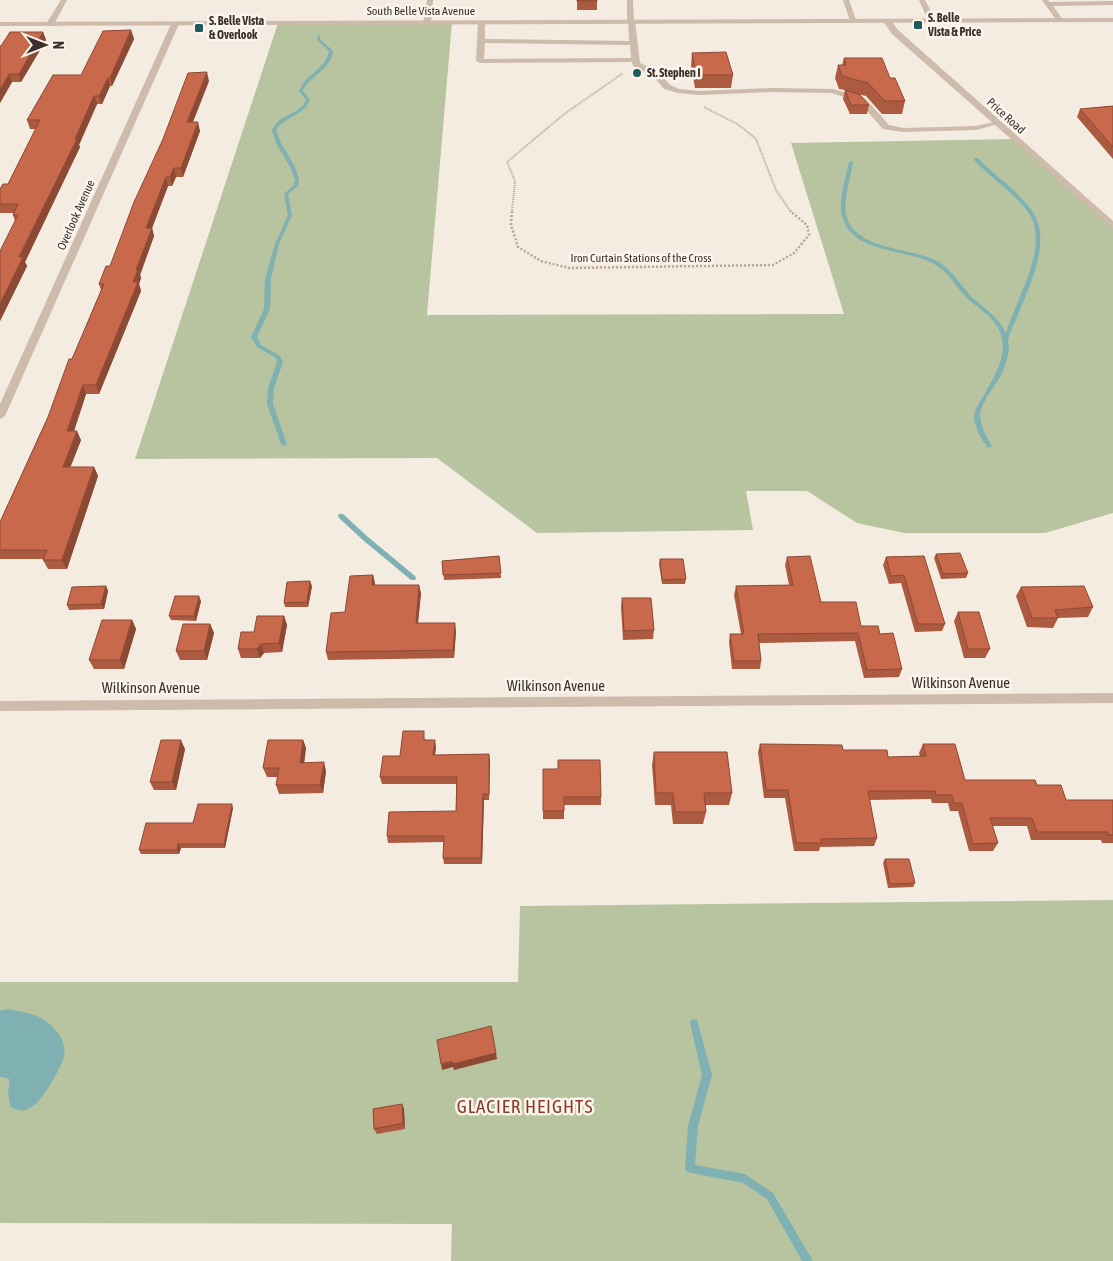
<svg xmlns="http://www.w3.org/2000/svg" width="1113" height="1261" font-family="'Asap Condensed',sans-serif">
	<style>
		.green { fill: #b8c4a0 }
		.water { fill: #7fb0b2 }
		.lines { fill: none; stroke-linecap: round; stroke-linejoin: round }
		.stream { fill: #7fb0b2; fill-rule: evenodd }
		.path-far1 { stroke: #b9a596; stroke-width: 2; stroke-dasharray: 1 1; stroke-linecap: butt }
		.path { stroke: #b9a596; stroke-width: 2.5; stroke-dasharray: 2 2; stroke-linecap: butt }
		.service { fill: #cdbbac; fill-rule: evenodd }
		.minor { fill: #cdbbac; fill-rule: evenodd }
		.tertiary { fill: #cdbbac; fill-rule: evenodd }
		.wall { fill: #ac5a40 }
		.shaded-wall { fill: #8c4a34 }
		.building { fill: #c8694b; stroke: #8c4a34 }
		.poi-dot { fill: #1f5a5e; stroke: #fbf5ee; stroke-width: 2 }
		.labels { text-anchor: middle; stroke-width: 5; stroke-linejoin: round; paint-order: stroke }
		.far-street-label { font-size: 12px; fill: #3b302b; stroke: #fbf5ee }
		.far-poi-label { font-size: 12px; font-weight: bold; fill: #3b302b; stroke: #fbf5ee; text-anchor: start }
		.street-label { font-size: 15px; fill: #3b302b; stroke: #fbf5ee }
		.near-neighbourhood-label { font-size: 19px; letter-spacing: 1px; fill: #8c3b22; stroke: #fbf5ee }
	</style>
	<rect width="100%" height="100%" fill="#f4ebe1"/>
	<!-- green -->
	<path class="green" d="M 452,22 L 427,315 L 844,314 L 791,143 L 1015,139 L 1113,226 L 1113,513 L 1045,533 L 904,533 L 857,523 L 807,491 L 746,491 L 753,530 L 537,533 L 437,458 L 135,459 L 278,23 Z
		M 1113,900 L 1113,1261 L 451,1261 L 452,1224 L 0,1223 L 0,1077 L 9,1079 L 8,1092 L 18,1111 L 8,1009 L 0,1010 L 0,982 L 518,982 L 520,906 Z"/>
	<!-- water -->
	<path class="water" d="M 8,1009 C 16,1011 26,1012 34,1015 C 49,1020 68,1038 64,1056 C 62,1064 57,1073 53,1080 C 47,1090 39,1104 28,1109 C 21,1112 16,1110 10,1106 L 8,1092 L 9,1079 L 0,1077 L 0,1010 Z"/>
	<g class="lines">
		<!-- stream -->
		<path class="stream" d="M 318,35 L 320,35 L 320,39 L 333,51 C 331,70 310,75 303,91 L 310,100 C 304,116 285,116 276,130 L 281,143 L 295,167 L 299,180 L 298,186 L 288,194 L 292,215 L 279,244 L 271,279 L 270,309 L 257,337 L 261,345 L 280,356 L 283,362 L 274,388 L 273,404 L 287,444 L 284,446 L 281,444 L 267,404 L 268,388 L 277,362 L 276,358 L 257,347 L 251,337 L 264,309 L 265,279 L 275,244 L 288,215 L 284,194 L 294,185 L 295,180 L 290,167 L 276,143 L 272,130 C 274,126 276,123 280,120 C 289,113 301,112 306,100 L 299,91 C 306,74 326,69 329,51 L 317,40 Z
			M 974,158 L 978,158 C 994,176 1026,196 1036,218 C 1050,248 1027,291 1016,320 C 1013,326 1009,334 1008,341 C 1008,344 1009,346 1009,349 C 1008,356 1006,364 1003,371 C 998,383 981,402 980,414 C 980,426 986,436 992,446 L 989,448 L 987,447 C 981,438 974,427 974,416 C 975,408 980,402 984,395 C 995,375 1011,352 998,328 C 991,315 976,307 966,297 C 955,286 948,271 934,264 C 906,248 850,254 842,215 C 838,200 846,177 849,162 L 851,161 L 853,162 C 851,176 843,201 846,215 C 855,251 911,247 937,261 C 951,269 959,283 969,294 C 981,307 998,315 1006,333 C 1015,303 1041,260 1035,229 C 1034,221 1030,214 1025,208 C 1010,190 990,177 974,160 Z
			M 339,514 L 343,514 L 368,537 L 415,576 L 416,578 L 415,580 L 411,580 L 364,541 L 339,518 L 338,516 Z
			M 694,1019 L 697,1020 L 698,1023 L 712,1075 L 698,1126 L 695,1165 L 745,1174 L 773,1193 L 813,1261 L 802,1261 L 767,1199 L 743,1183 L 687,1172 L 685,1169 L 688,1126 L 702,1075 L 690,1023 L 691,1020 Z"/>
		<!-- path-far1 -->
		<path class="path-far1" d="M 704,107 L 739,125 L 756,139 L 776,190 L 791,212
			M 512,212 L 515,181 L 507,162 L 563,115 L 623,73"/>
		<!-- path -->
		<path class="path" d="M 512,211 L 511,225 L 518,247 L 541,261 L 569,268 L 773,265 L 794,253 L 809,235 L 807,225 L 790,211"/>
		<!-- service -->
		<path class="service" d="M 843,0 L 849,0 L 857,23 L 850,21 Z
			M 919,0 L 925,0 L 936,21 L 935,23 L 929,23 Z
			M 1042,0 L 1048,0 L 1050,2 L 1113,1 L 1113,5 L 1053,6 L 1063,20 L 1059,22 L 1057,21 Z
			M 628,19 L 635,21 L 640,63 L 659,72 L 670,85 L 679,89 L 699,91 L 773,88 L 833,89 L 865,98 L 889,125 L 903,128 L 976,126 L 998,121 L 1002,123 L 976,130 L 903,132 L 883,129 L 859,102 L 832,93 L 773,92 L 699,95 L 678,93 L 664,89 L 653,76 L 633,66 L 632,62 L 480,63 L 476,61 L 478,21 L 485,23 L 485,39 L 629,41 ZM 485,43 L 630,45 L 631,58 L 484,59 Z"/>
		<!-- minor -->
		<path class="minor" d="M 61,0 L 67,0 L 53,26 L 47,26 L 46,24 Z
			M 427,0 L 433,0 L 431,23 L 427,25 L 423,23 Z
			M 627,0 L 633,0 L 634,23 L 627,21 Z
			M 884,19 L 890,19 L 898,30 L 1113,221 L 1113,229 L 892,34 L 883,21 Z
			M 172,22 L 179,24 L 5,416 L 0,419 L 0,404 Z
			M 1113,693 L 1113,703 L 0,711 L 0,701 Z"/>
		<!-- tertiary -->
		<path class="tertiary" d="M 1113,18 L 1113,22 L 0,26 L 0,22 Z"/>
	</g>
	<!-- wall -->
	<path class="wall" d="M 577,0 L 597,0 L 597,10 L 577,10 Z
		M 131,30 L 134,39 L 112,86 L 110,86 L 102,104 L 97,104 L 79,145 L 80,147 L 25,262 L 27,266 L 0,321 L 15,221 L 13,215 L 14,213 L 0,213 L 0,189 L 8,184 L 36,129 L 30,129 L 27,120 L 81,75 Z
		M 43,32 L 46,40 L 21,82 L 12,82 L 0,103 L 0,46 Z
		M 692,53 L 733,75 L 731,88 L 695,88 L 691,66 Z
		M 844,58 L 890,78 L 905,101 L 902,114 L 882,114 L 866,96 L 857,94 L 869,105 L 867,114 L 850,114 L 843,99 L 845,90 L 839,89 L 835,78 L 838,65 L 842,65 Z
		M 209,81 L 193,122 L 200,131 L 183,177 L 176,177 L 172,186 L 168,186 L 152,228 L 154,236 L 140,275 L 141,278 L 139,284 L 141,291 L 99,394 L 86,394 L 74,431 L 81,440 L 70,467 L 94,467 L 98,476 L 67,569 L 48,569 L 43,560 L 44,559 L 0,559 L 0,522 L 48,417 L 101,290 L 99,284 L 110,266 Z
		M 1113,106 L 1113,159 L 1077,117 L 1080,109 Z
		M 936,554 L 968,573 L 966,578 L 941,579 L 934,558 Z
		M 499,556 L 501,578 L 444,580 L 442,561 Z
		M 924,556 L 945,624 L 942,631 L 915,632 L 901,583 L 889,584 L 883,565 L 886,557 Z
		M 787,557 L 821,602 L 861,626 L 880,634 L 902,669 L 899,677 L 864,678 L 855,641 L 759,643 L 761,661 L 760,669 L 732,669 L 729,642 L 730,634 L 741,634 L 734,595 L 736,586 L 789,585 L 785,565 Z
		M 660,559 L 686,579 L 685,584 L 662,584 L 659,564 Z
		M 373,575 L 374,585 L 421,593 L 418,623 L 456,631 L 454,658 L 328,660 L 326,652 L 345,612 Z
		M 106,586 L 108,591 L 104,609 L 69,610 L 67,605 Z
		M 312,586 L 308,607 L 285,607 L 284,603 Z
		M 1021,587 L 1093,607 L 1088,617 L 1058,618 L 1053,628 L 1027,627 L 1016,596 Z
		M 622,598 L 654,630 L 653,639 L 623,640 L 621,607 Z
		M 201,601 L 196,621 L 171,620 L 169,616 Z
		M 958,612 L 990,649 L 985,658 L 964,658 L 954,621 Z
		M 284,616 L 287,625 L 282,652 L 264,653 L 260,658 L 241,658 L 238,649 L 254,632 Z
		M 132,620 L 136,629 L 124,669 L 94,669 L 89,660 Z
		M 210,624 L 214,633 L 207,660 L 180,660 L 176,651 Z
		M 426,738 L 425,740 L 436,747 L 435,755 L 490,761 L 489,800 L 484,800 L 482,864 L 444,864 L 443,858 L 444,842 L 388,843 L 387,836 L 456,811 L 456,784 L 382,784 L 380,777 L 400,756 Z
		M 303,740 L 306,748 L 304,763 L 326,771 L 323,793 L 279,794 L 276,785 L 278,777 L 267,777 L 263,768 Z
		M 760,744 L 843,750 L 888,757 L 920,756 L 919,753 L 923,744 L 965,780 L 1037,785 L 1066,800 L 1113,800 L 1113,843 L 1102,843 L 1101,840 L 1031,840 L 1027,826 L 992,826 L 998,843 L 993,851 L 969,851 L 958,811 L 950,811 L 948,803 L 932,803 L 931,799 L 869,800 L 877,838 L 874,846 L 820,847 L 819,851 L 794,851 L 785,798 L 764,798 L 758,752 Z
		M 185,749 L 176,790 L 154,790 L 150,782 Z
		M 654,752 L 732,793 L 729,805 L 705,805 L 706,812 L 703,824 L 673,824 L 671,805 L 655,805 L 652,765 Z
		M 543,769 L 601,797 L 601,805 L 564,805 L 564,819 L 543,819 Z
		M 233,808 L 225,848 L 181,848 L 179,854 L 141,854 L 139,850 L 193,823 Z
		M 885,859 L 915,883 L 913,887 L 888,888 L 883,863 Z
		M 402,1104 L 404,1109 L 405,1129 L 377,1134 L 374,1129 Z"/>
	<!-- shaded-wall -->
	<path class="shaded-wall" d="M 131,30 L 134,39 L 112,86 L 110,78 Z
		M 43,32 L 46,40 L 21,82 L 19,74 Z
		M 207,72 L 209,81 L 189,131 L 187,122 Z
		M 9,74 L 12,82 L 0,103 L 0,90 Z
		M 108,78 L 110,86 L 102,104 L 99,96 Z
		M 94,96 L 97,104 L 79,145 L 80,147 L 25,262 L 27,266 L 0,321 L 0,304 L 19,257 Z
		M 198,122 L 200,131 L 183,177 L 181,168 Z
		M 174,168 L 176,177 L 172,186 L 170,177 Z
		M 166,177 L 168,186 L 152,228 L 154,236 L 140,275 L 141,278 L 139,284 L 141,291 L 99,394 L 96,385 L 133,282 L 146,228 Z
		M 83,385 L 86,394 L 71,440 L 67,431 Z
		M 77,431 L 81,440 L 67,476 L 63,467 Z
		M 94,467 L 98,476 L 67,569 L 62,560 Z
		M 373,575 L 375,583 L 374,593 L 372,585 Z
		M 310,581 L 312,586 L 308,607 L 307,602 Z
		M 419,585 L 421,593 L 417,631 L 416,623 Z
		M 106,586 L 108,591 L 104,609 L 101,604 Z
		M 199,596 L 201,601 L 196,621 L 194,616 Z
		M 284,616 L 287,625 L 282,652 L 279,643 Z
		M 132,620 L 136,629 L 124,669 L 120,660 Z
		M 455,623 L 456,631 L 454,658 L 453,650 Z
		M 210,624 L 214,633 L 207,660 L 204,651 Z
		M 261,644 L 264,653 L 260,658 L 257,649 Z
		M 181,740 L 185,749 L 176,790 L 172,782 Z
		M 303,740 L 306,748 L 303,771 L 300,763 Z
		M 435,740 L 436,747 L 434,761 L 433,755 Z
		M 489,754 L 490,761 L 489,800 Z
		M 324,762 L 326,771 L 323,793 L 320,785 Z
		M 483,794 L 484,800 L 482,864 L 481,858 Z
		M 232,804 L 233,808 L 225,848 L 224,844 Z
		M 178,844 L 181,848 L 179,854 L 177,850 Z
		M 496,1053 L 497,1059 L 454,1070 L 453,1067 L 442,1070 L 441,1064 Z
		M 402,1104 L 404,1109 L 405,1129 L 403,1123 Z"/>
	<!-- building -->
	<path class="building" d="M 577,0 L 597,0 L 597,1 L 577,1 Z
		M 131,30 L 110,78 L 108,78 L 99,96 L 94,96 L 75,139 L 77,139 L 19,257 L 23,257 L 0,304 L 0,251 L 18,215 L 13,215 L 18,204 L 0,204 L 0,189 L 3,184 L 8,184 L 40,120 L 27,120 L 53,75 L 81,75 L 103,31 Z
		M 10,32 L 43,32 L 19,74 L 9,74 L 0,90 L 0,46 L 1,46 Z
		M 726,52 L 733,75 L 696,75 L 692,53 Z
		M 844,58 L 882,58 L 890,78 L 895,78 L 905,101 L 885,101 L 868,83 L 842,76 L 838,65 L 846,65 Z
		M 207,72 L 187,122 L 198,122 L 181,168 L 174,168 L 170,177 L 166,177 L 146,228 L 152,228 L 136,270 L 138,270 L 133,282 L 138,282 L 96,385 L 83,385 L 67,431 L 77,431 L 63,467 L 94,467 L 62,560 L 43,560 L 47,550 L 0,550 L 0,522 L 48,417 L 69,359 L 72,359 L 104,284 L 99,284 L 106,266 L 110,266 L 134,202 L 163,139 L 188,73 Z
		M 845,90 L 860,95 L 869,105 L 851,105 Z
		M 1113,106 L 1113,147 L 1080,109 Z
		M 960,553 L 968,573 L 943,574 L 936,554 Z
		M 499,556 L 501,573 L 443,575 L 442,561 Z
		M 810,556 L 821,602 L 856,602 L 861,626 L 878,626 L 880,634 L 893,633 L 902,669 L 867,670 L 858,633 L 758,634 L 761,661 L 734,661 L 730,634 L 744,634 L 736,586 L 793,585 L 787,557 Z
		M 924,556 L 945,624 L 918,624 L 904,575 L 891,576 L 886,557 Z
		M 660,559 L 683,559 L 686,579 L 662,580 Z
		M 373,575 L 372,585 L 419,585 L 416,623 L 455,623 L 453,650 L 326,652 L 331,613 L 345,612 L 350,576 Z
		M 310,581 L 307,602 L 284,603 L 287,582 Z
		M 106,586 L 101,604 L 67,605 L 72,587 Z
		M 1084,586 L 1093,607 L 1055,610 L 1058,618 L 1032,618 L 1021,587 Z
		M 175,596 L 199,596 L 194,616 L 169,616 Z
		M 622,598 L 651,598 L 654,630 L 624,631 Z
		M 958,612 L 979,612 L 990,649 L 968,649 Z
		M 257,616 L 284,616 L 279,643 L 261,644 L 257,649 L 238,649 L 241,632 L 254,632 Z
		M 102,620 L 132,620 L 120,660 L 89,660 Z
		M 183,624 L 210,624 L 204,651 L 176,651 Z
		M 403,731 L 424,731 L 424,740 L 435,740 L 433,755 L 489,754 L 489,794 L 483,794 L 481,858 L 443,858 L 444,836 L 387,836 L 389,812 L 456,811 L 457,777 L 380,777 L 383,756 L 400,756 Z
		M 161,740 L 181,740 L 172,782 L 150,782 Z
		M 268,740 L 303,740 L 300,763 L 324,762 L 320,785 L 276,785 L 279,768 L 263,768 Z
		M 760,744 L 842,745 L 843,750 L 887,750 L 888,757 L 926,756 L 923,744 L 955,744 L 965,780 L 1035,780 L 1037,785 L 1061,785 L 1066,800 L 1113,800 L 1113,835 L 1108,835 L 1108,832 L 1037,832 L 1032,818 L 990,818 L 998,843 L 973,844 L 962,803 L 954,803 L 952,795 L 936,795 L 935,791 L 868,791 L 877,838 L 821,839 L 822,843 L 796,843 L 788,790 L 766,790 Z
		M 654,752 L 727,752 L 732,793 L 704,793 L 706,812 L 675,812 L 673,793 L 656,793 Z
		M 558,760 L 600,760 L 601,797 L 564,797 L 564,811 L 543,811 L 543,769 L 558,769 Z
		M 198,804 L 232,804 L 224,844 L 178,844 L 177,850 L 139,850 L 146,823 L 193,823 Z
		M 885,859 L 909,859 L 915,883 L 890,884 Z
		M 491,1026 L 496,1053 L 453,1064 L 452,1061 L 441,1064 L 437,1040 Z
		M 402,1104 L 403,1123 L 374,1129 L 373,1109 Z"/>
	<!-- markers -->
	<g class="poi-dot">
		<rect x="913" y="20" width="10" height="10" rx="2.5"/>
		<rect x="194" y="23" width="10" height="10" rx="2.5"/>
		<circle cx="637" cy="73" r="5"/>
	</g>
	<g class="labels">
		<!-- far-street labels -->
		<g class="far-street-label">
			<text x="421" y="15">South Belle Vista Avenue</text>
			<text transform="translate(1006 116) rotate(42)" y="4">Price Road</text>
			<text transform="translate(76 215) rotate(-66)" y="4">Overlook Avenue</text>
			<text x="641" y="262">Iron Curtain Stations of the Cross</text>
		</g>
		<!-- far-poi labels -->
		<g class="far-poi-label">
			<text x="928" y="22">S. Belle<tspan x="928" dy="14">Vista &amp; Price</tspan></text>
			<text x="209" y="25">S. Belle Vista<tspan x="209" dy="14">&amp; Overlook</tspan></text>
			<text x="647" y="77">St. Stephen I</text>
		</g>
		<!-- street labels -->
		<g class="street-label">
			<text x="961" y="688">Wilkinson Avenue</text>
			<text x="556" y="691">Wilkinson Avenue</text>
			<text x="151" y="693">Wilkinson Avenue</text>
		</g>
		<!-- near-neighbourhood labels -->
		<g class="near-neighbourhood-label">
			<text x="525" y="1113">GLACIER HEIGHTS</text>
		</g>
	</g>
	<!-- north arrow -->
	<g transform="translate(45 45) rotate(90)" stroke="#fbf5ee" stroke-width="4" paint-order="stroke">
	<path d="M0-4L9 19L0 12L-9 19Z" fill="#3b302b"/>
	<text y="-8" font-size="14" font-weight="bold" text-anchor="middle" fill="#3b302b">N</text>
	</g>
</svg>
